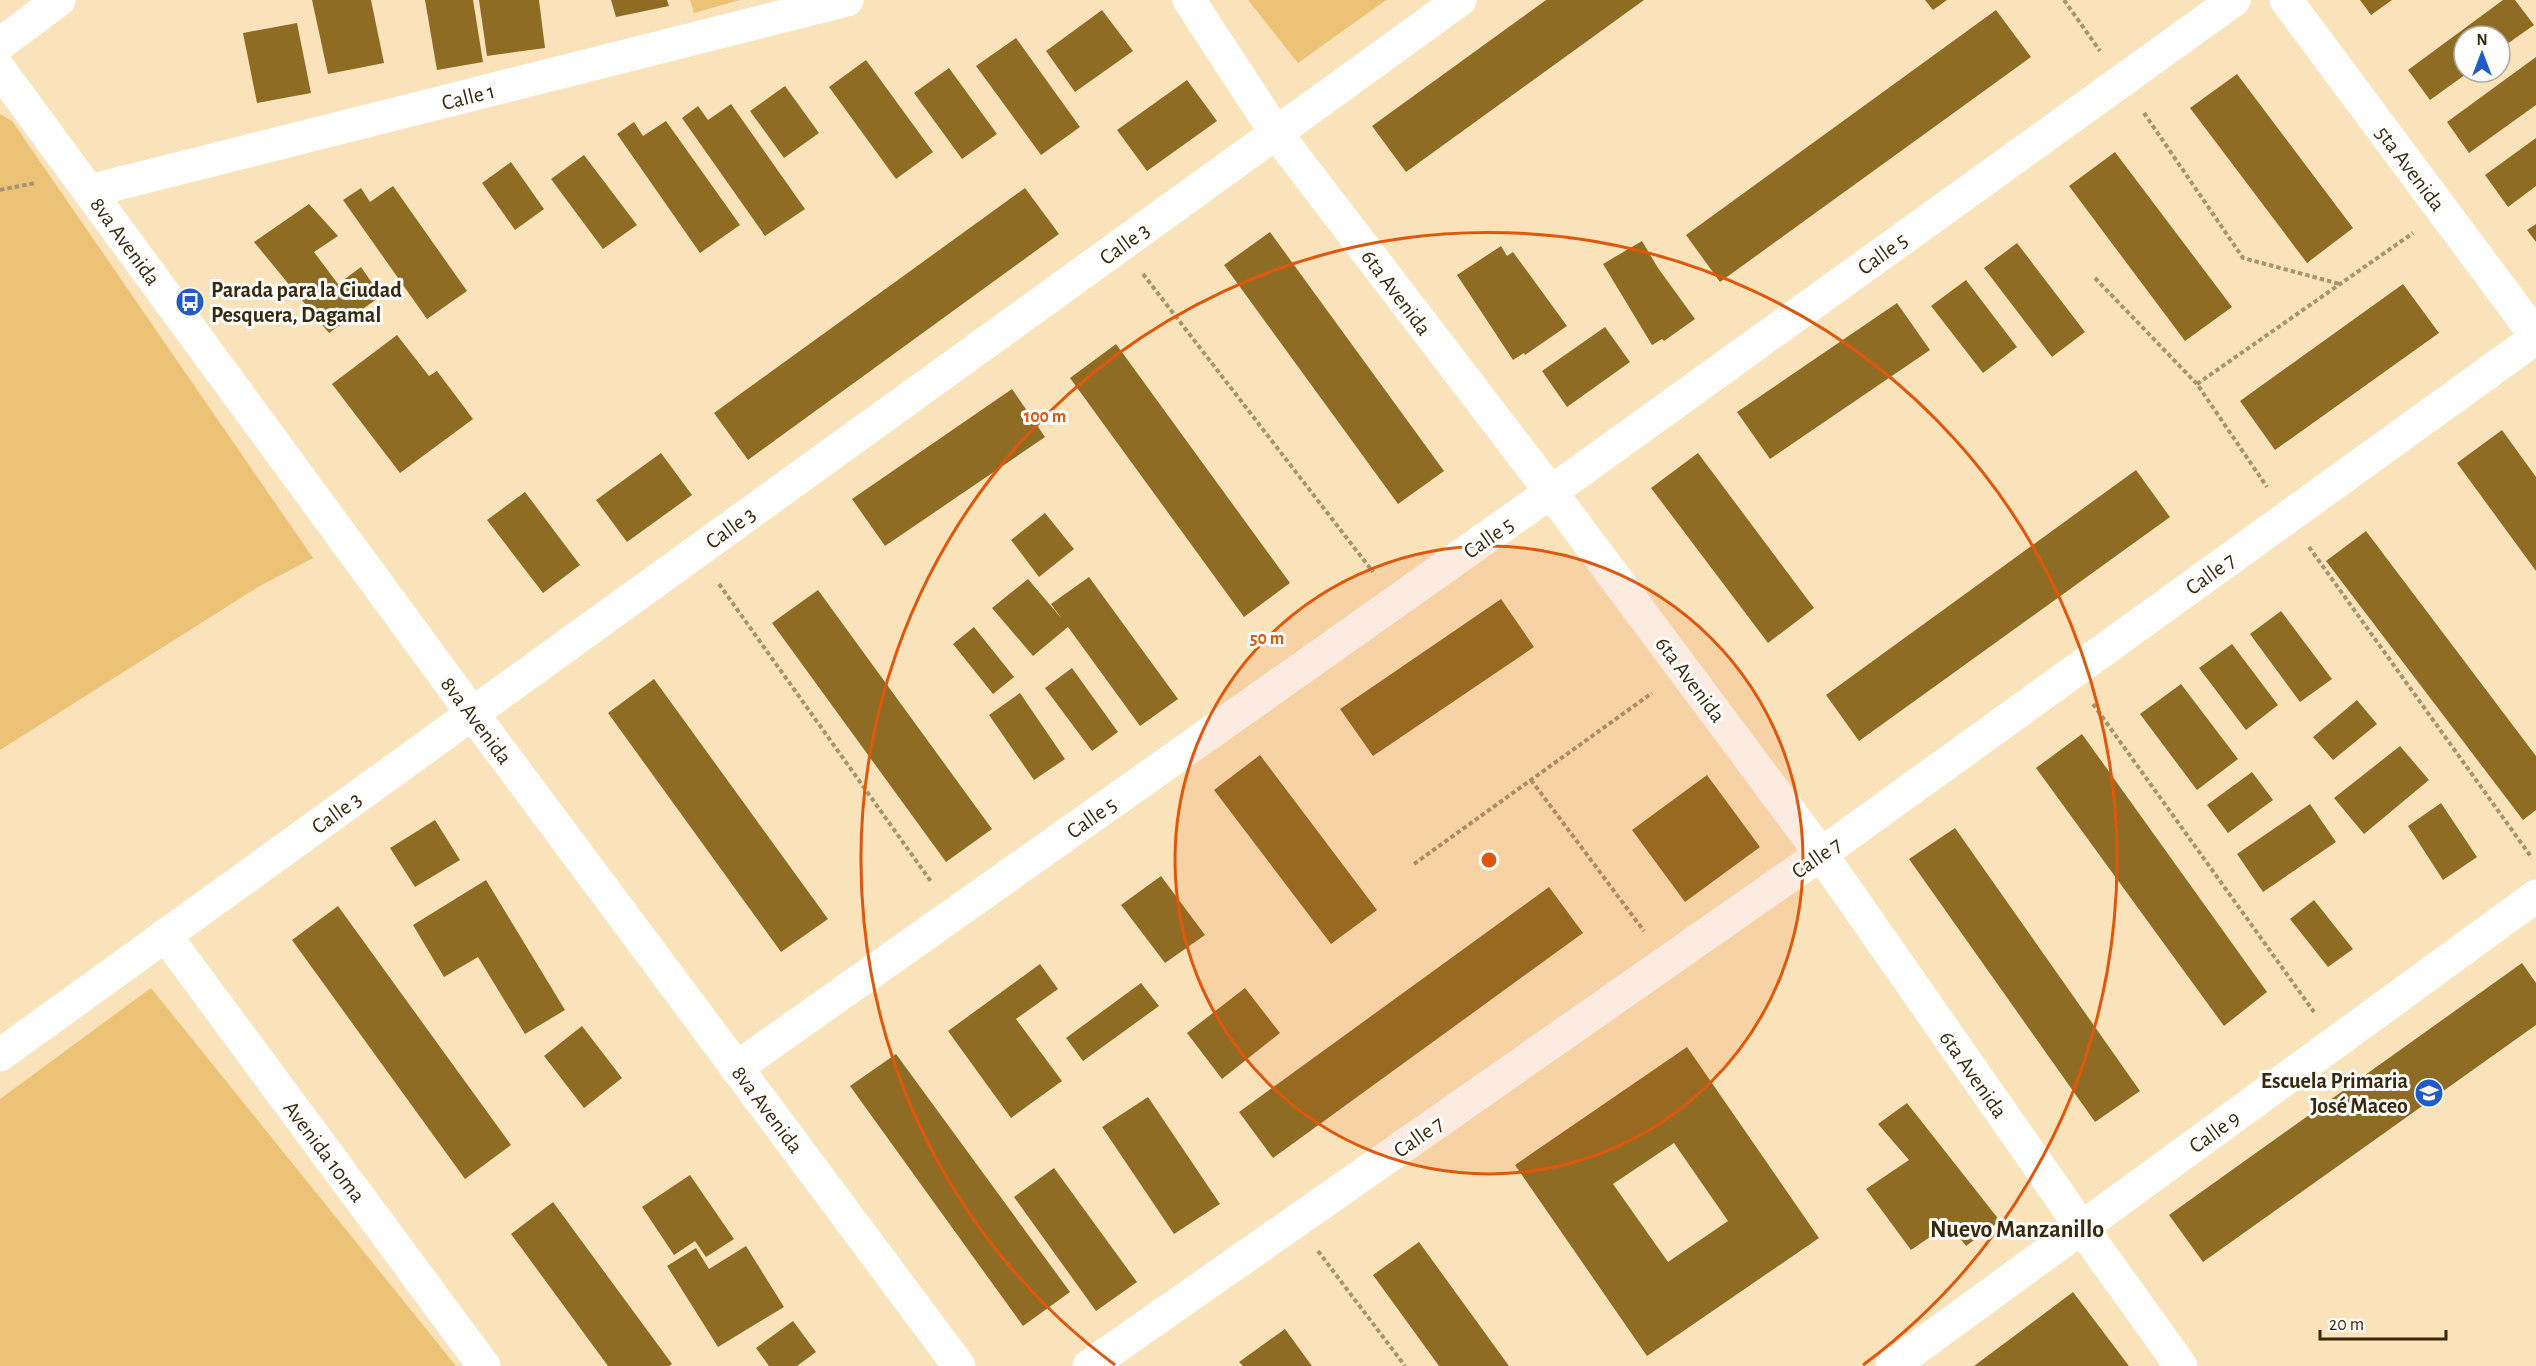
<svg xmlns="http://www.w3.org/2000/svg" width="2536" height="1366" font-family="'Alegreya Sans',sans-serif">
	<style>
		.green { fill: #ecc276 }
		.building { fill: #8f6c24; fill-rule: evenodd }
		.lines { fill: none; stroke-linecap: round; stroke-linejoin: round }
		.path { stroke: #a89470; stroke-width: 4; stroke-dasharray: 4.5 3; stroke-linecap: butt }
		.street { stroke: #fff; stroke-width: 33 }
		.secondary { stroke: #fff; stroke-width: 33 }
		.primary { stroke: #fff; stroke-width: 33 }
		.ring { fill: none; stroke: #df570c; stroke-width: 3 }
		.labels { text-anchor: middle; stroke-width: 6; stroke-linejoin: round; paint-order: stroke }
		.street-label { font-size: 22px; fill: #39290c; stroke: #fff }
		.poi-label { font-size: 22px; font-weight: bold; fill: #39290c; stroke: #fff; text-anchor: start }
		.neighbourhood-label { font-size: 24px; font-weight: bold; fill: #39290c; stroke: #fff }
		.centre { fill: #df570c; stroke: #fff; stroke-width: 3 }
		.ring-label { font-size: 18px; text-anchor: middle; font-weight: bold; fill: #df570c; stroke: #fff; stroke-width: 6; stroke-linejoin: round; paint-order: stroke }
	</style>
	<rect width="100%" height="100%" fill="#fae3ba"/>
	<!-- green -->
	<path class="green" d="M 690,0 L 740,0 L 694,13 Z
		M 1248,0 L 1386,0 L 1298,63 Z
		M 0,114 L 12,121 L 313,558 L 258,587 L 0,750 Z
		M 151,988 L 456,1366 L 0,1366 L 0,1099 Z"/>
	<!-- building -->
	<path class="building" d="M 312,0 L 371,0 L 384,63 L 328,74 Z
		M 425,0 L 473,0 L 483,62 L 437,70 Z
		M 479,0 L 539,0 L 545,48 L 487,56 Z
		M 611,0 L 667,0 L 669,6 L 616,17 Z
		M 1546,0 L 1644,0 L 1406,172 L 1372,126 Z
		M 1925,0 L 1947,0 L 1933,10 Z
		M 2360,0 L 2392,0 L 2371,15 Z
		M 2503,0 L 2515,0 L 2534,25 L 2500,49 L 2500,36 L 2464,36 L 2464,72 L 2469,72 L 2430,100 L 2408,70 Z
		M 1102,10 L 1133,51 L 1075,92 L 1046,51 Z
		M 1996,10 L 2031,57 L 1720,282 L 1686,235 Z
		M 297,23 L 311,93 L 257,103 L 243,33 Z
		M 1016,38 L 1080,127 L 1041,155 L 976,66 Z
		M 2536,57 L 2536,105 L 2469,153 L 2447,122 Z
		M 866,60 L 933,152 L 896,179 L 829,87 Z
		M 949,68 L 997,134 L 962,159 L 914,93 Z
		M 2237,74 L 2353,228 L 2307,263 L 2190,108 Z
		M 1187,80 L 1217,121 L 1147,171 L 1117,130 Z
		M 785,86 L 819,133 L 784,158 L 750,111 Z
		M 731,104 L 805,209 L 765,236 L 682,118 L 698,106 L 708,120 Z
		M 666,121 L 740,225 L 700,253 L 617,134 L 634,122 L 643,136 Z
		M 2536,138 L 2536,186 L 2508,207 L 2485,175 Z
		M 2115,152 L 2232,307 L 2185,341 L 2069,186 Z
		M 584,155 L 637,225 L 603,249 L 551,179 Z
		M 511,162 L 544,209 L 515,230 L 482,183 Z
		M 393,186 L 467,291 L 427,319 L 343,200 L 361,188 L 370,202 Z
		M 1025,188 L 1059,234 L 748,460 L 714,413 Z
		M 309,204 L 338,236 L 314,252 L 338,284 L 361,267 L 381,296 L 329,333 L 254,242 Z
		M 2536,224 L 2536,242 L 2527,230 Z
		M 1270,232 L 1444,471 L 1398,504 L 1224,265 Z
		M 1642,241 L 1658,268 L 1695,319 L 1664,341 L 1662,339 L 1652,345 L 1603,264 Z
		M 2017,243 L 2085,332 L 2052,357 L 1984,268 Z
		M 1501,246 L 1507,256 L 1513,252 L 1567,326 L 1525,355 L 1524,353 L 1513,360 L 1457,275 Z
		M 1966,280 L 2017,347 L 1983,373 L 1931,306 Z
		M 2403,284 L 2439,333 L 2275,450 L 2240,401 Z
		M 1897,303 L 1930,350 L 1770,459 L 1737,412 Z
		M 1605,327 L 1630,362 L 1567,407 L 1542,371 Z
		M 397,335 L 429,376 L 437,371 L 473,419 L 400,473 L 332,384 Z
		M 1116,344 L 1290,583 L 1244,617 L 1070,378 Z
		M 1012,389 L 1045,437 L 885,546 L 852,499 Z
		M 2502,430 L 2536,477 L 2536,571 L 2457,463 Z
		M 661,453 L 692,495 L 627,542 L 596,500 Z
		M 1698,453 L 1814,608 L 1768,643 L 1651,488 Z
		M 2136,470 L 2170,517 L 1859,741 L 1826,695 Z
		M 525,492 L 580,565 L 543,593 L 487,520 Z
		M 1045,513 L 1074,549 L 1039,577 L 1011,540 Z
		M 2366,531 L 2536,756 L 2536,810 L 2523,820 L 2326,561 Z
		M 1089,577 L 1178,699 L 1140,726 L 1068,627 L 1033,656 L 992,608 L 1028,579 L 1062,619 L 1051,604 Z
		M 818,590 L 992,829 L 946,862 L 772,623 Z
		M 1501,599 L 1534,647 L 1373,756 L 1340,709 Z
		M 2281,611 L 2332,679 L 2300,702 L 2250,634 Z
		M 974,627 L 1014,677 L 993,694 L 953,644 Z
		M 2232,644 L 2278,705 L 2246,730 L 2199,668 Z
		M 1072,668 L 1118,732 L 1092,751 L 1045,688 Z
		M 654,679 L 828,919 L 781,952 L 608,713 Z
		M 2181,684 L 2238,759 L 2197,790 L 2140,714 Z
		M 1020,693 L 1065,759 L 1034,780 L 989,715 Z
		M 2357,700 L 2377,724 L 2333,760 L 2313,737 Z
		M 2082,734 L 2267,992 L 2224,1026 L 2036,768 Z
		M 2400,746 L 2429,780 L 2364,834 L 2334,798 Z
		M 1260,755 L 1377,910 L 1331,944 L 1214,790 Z
		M 2252,772 L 2273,800 L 2228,833 L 2207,805 Z
		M 1707,775 L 1760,847 L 1685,902 L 1632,830 Z
		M 2441,803 L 2477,857 L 2443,880 L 2408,826 Z
		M 2310,804 L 2336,842 L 2263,892 L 2237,854 Z
		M 435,820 L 460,860 L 415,887 L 390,848 Z
		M 1955,828 L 2140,1091 L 2095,1122 L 1909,859 Z
		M 1161,876 L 1205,935 L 1165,963 L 1121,905 Z
		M 486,880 L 565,1010 L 525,1034 L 478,957 L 444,977 L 413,925 Z
		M 1549,887 L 1583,933 L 1273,1158 L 1239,1112 Z
		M 2314,900 L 2353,949 L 2328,967 L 2290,919 Z
		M 338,906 L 511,1145 L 465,1179 L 292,940 Z
		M 2522,963 L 2536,983 L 2536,1025 L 2203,1262 L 2169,1215 Z
		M 1040,964 L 1058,989 L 1016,1019 L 1062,1081 L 1011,1118 L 948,1031 Z
		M 1141,983 L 1159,1006 L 1083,1061 L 1066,1038 Z
		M 1245,988 L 1280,1033 L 1222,1079 L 1187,1033 Z
		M 582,1026 L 622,1078 L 584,1108 L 544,1056 Z
		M 1687,1047 L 1819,1238 L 1647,1356 L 1515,1165 ZM 1674,1143 L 1728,1221 L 1668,1262 L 1613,1184 Z
		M 896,1054 L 1070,1292 L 1023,1326 L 850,1086 Z
		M 1148,1097 L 1220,1204 L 1174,1234 L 1102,1127 Z
		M 1907,1103 L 2000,1221 L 1966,1246 L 1949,1224 L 1911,1250 L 1866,1189 L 1909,1160 L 1878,1124 Z
		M 1054,1168 L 1137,1282 L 1096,1311 L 1014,1197 Z
		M 690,1175 L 734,1239 L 706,1257 L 695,1241 L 674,1255 L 642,1207 Z
		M 553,1202 L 672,1364 L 669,1366 L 608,1366 L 511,1234 Z
		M 1419,1242 L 1509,1366 L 1439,1366 L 1373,1275 Z
		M 746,1246 L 784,1307 L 718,1347 L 667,1266 L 696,1248 L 709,1269 Z
		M 2073,1292 L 2129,1366 L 1974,1366 Z
		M 793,1321 L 816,1352 L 797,1366 L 769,1366 L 756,1348 Z
		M 1285,1329 L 1312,1366 L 1243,1366 L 1239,1362 Z"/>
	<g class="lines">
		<!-- path -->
		<path class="path" d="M 2064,0 L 2100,51
			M 2144,113 L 2243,258 L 2340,284
			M 0,190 L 35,183
			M 1143,274 L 1373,572
			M 2095,278 L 2197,384 L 2267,487
			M 2197,384 L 2413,233
			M 2309,547 L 2532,858
			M 719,584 L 932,883
			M 2093,704 L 2314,1012
			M 1531,780 L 1644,931
			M 1414,864 L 1652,693
			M 1318,1251 L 1405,1366"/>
		<!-- street -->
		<path class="street" d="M 1189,0 L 1276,133 L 1551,492 L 1821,854 L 2082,1228 L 2181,1366
			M 89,191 L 847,0
			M 165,935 L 484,1366
			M 0,1055 L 1460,0
			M 736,1068 L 1551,492 L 2234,0
			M 1089,1366 L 1821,854 L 2536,338"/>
		<!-- secondary -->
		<path class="secondary" d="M 2286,0 L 2536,336
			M 0,70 L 472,713 L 959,1366
			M 1892,1366 L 2536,896"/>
		<!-- primary -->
		<path class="primary" d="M 0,44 L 59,0"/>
	</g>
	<!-- distance rings -->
	<circle cx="1489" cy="860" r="314" fill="#df570c" fill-opacity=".12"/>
	<g class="ring">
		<circle cx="1489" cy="860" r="314"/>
		<path d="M1115 1365A628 628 0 1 1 1863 1365"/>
	</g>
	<!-- icons -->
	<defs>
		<g id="bus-disc" transform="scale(1.5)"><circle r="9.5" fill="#205bc8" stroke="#fff"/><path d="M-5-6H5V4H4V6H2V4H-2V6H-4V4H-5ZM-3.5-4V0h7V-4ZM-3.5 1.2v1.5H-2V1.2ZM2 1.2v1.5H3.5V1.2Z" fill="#fff"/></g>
		<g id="school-disc" transform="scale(1.5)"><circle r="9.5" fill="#205bc8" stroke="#fff"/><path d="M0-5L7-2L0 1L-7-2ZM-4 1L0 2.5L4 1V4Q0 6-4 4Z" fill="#fff"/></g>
	</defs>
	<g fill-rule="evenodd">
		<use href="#bus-disc" x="190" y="302"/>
		<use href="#school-disc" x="2429" y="1093"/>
	</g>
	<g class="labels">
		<!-- street labels -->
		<g class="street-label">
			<text transform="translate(468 96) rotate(-14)" y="8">Calle 1</text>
			<text transform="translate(2411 168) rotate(53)" y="8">5ta Avenida</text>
			<text transform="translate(126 241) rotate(54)" y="8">8va Avenida</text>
			<text transform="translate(1124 243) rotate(-36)" y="8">Calle 3</text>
			<text transform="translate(1882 253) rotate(-36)" y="8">Calle 5</text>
			<text transform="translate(1397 292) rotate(53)" y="8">6ta Avenida</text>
			<text transform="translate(730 527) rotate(-36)" y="8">Calle 3</text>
			<text transform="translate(1488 537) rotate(-35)" y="8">Calle 5</text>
			<text transform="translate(2210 573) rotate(-36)" y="8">Calle 7</text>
			<text transform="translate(1691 679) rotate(53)" y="8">6ta Avenida</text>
			<text transform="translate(477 720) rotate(53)" y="8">8va Avenida</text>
			<text transform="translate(336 812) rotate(-36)" y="8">Calle 3</text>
			<text transform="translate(1091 817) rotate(-35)" y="8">Calle 5</text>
			<text transform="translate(1816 857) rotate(-35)" y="8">Calle 7</text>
			<text transform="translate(1974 1074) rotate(55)" y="8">6ta Avenida</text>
			<text transform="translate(768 1109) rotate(53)" y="8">8va Avenida</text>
			<text transform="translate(2214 1131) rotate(-36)" y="8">Calle 9</text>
			<text transform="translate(1418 1136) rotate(-35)" y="8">Calle 7</text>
			<text transform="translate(325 1151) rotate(53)" y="8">Avenida 10ma</text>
		</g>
		<!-- poi labels -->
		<g class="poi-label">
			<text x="211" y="297">Parada para la Ciudad<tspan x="211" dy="25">Pesquera, Dagamal</tspan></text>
			<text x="2408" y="1088" text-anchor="end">Escuela Primaria<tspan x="2408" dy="25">José Maceo</tspan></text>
		</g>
		<!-- neighbourhood labels -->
		<g class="neighbourhood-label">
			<text x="2017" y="1237">Nuevo Manzanillo</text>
		</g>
	</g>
	<circle cx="1489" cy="860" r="9" class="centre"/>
	<g class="ring-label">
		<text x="1045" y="422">100 m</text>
		<text x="1267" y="644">50 m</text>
	</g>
	<!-- north arrow -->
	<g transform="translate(2482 54)"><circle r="28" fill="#ffffff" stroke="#b0a99e" stroke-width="1.5"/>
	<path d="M0-4.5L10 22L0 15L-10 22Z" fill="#205bc8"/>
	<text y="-9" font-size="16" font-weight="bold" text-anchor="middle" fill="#39290c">N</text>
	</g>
	<!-- scale -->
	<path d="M2320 1330v9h126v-9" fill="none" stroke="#39290c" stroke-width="3"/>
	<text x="2329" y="1330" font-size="18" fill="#39290c" stroke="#ffffff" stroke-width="4.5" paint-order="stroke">20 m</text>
</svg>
